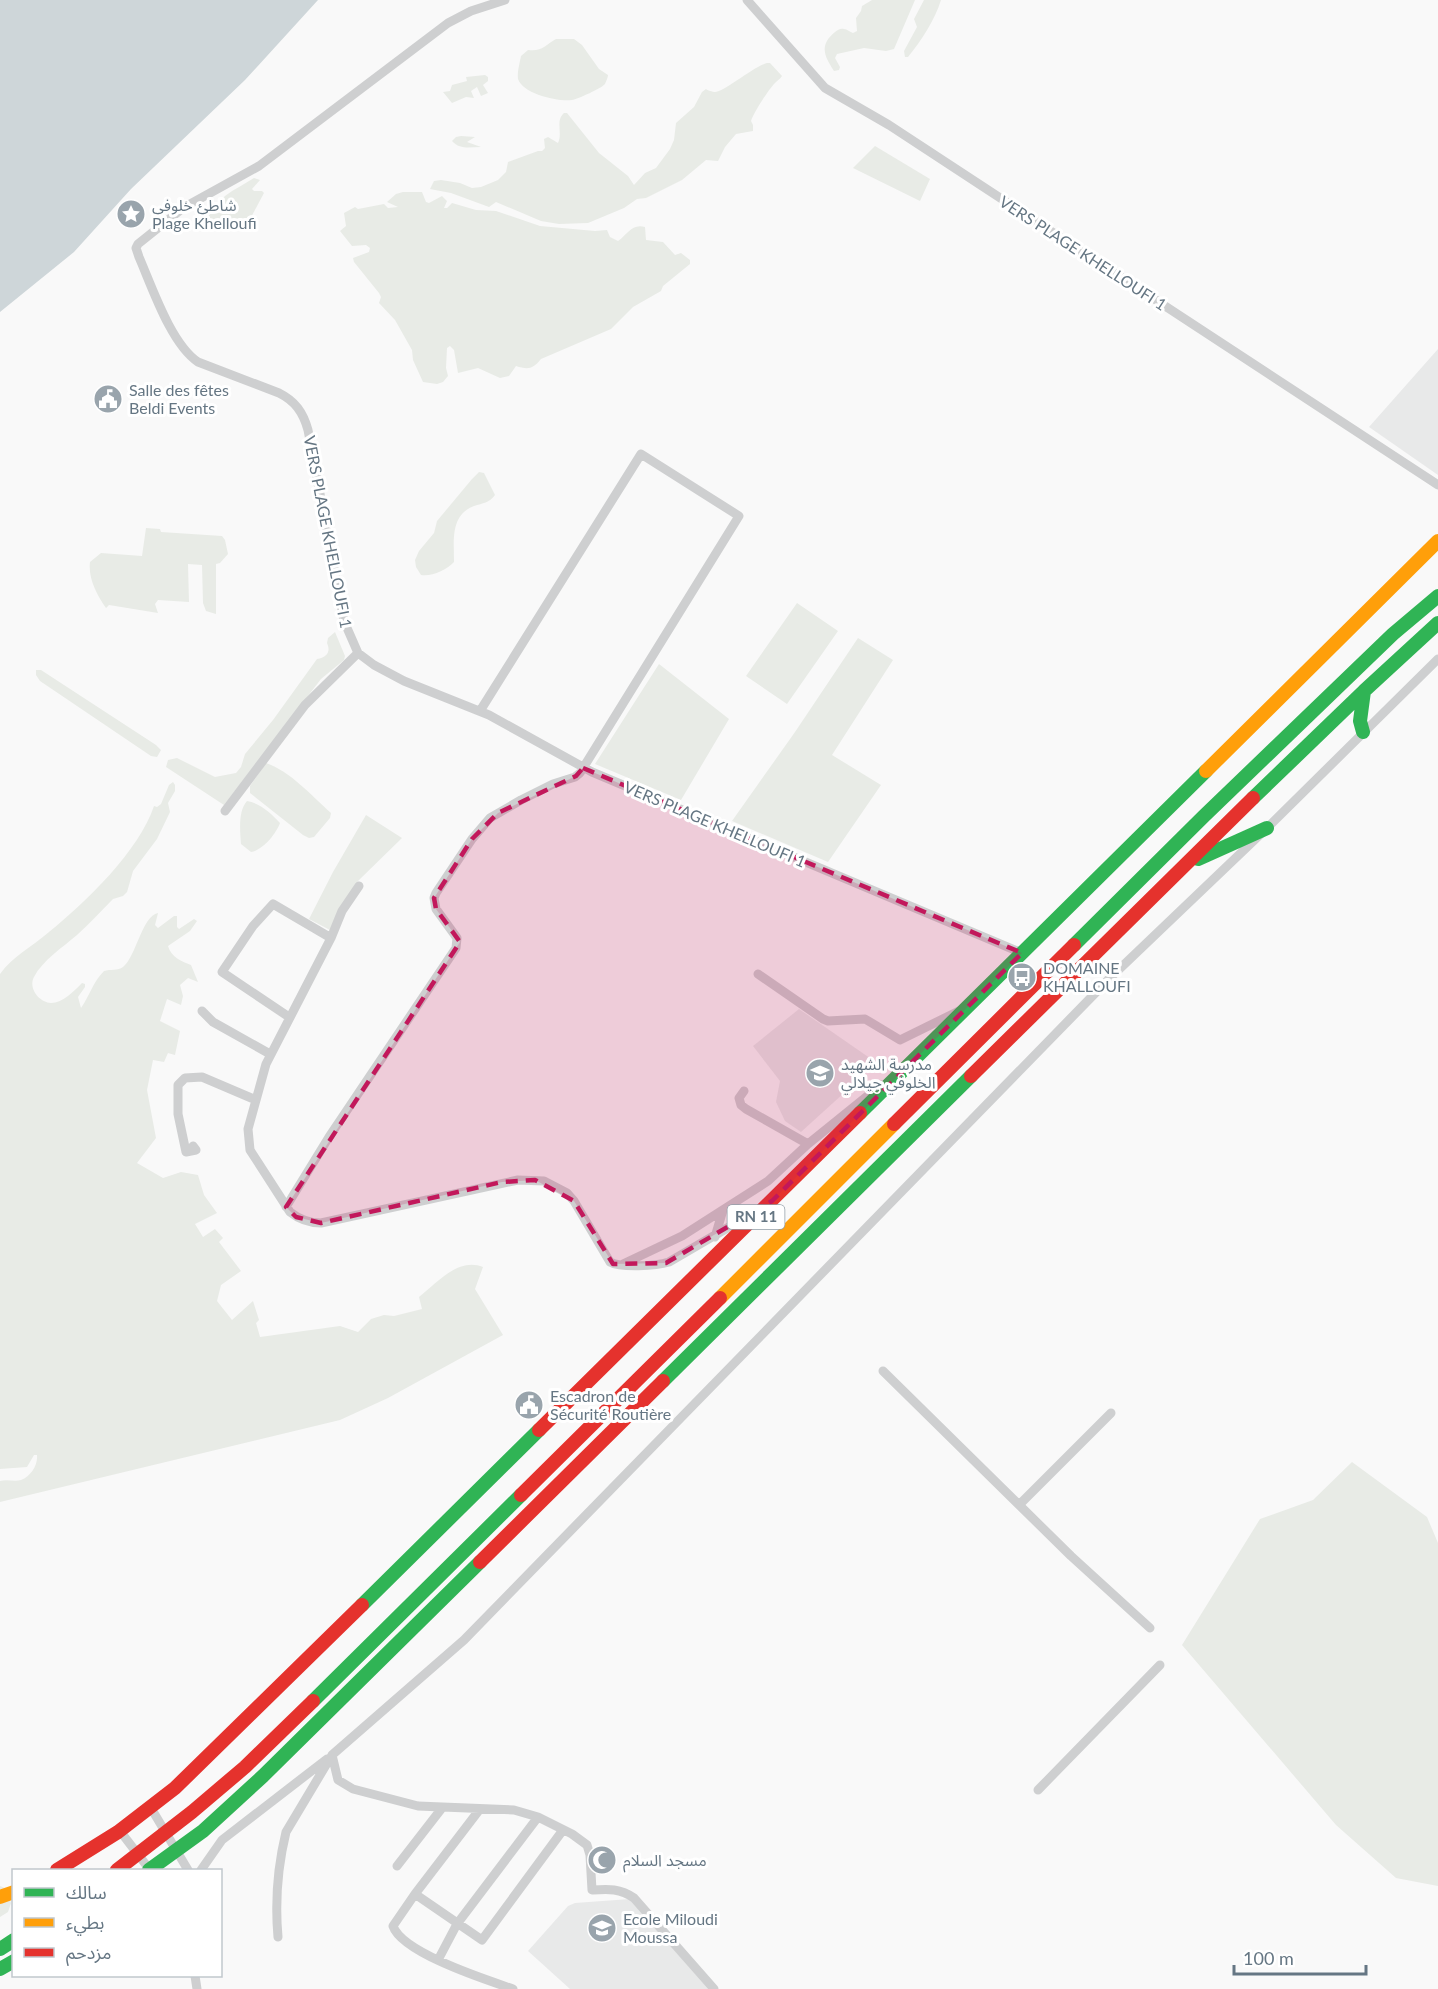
<svg xmlns="http://www.w3.org/2000/svg" width="1438" height="1989" font-family="Lato,'Noto Sans Arabic',sans-serif">
	<style>
		.built { fill: #e8e9e9 }
		.green { fill: #e8ebe6 }
		.water { fill: #ced6d9 }
		.lines { fill: none; stroke-linecap: round; stroke-linejoin: round }
		.street { stroke: #cecfd0; stroke-width: 9 }
		.fast { stroke: #30b455; stroke-width: 14 }
		.slow { stroke: #ff9f0a; stroke-width: 14 }
		.jam { stroke: #e5322d; stroke-width: 14 }
		.marked { fill: #c2185b; fill-opacity: 0.2; stroke: #c2185b; stroke-width: 4.5; stroke-dasharray: 12 8; stroke-linejoin: round }
		.labels { text-anchor: middle; stroke-width: 6; stroke-linejoin: round; paint-order: stroke }
		.shield { fill: #fff; stroke: #939fa8; stroke-width: 1.5 }
		.shield-label { font-size: 15px; font-weight: bold; fill: #657683 }
		.poi-label { font-size: 16px; fill: #657683; stroke: #fff; text-anchor: start }
		.street-label { font-size: 16px; fill: #657683; stroke: #fff }
	</style>
	<rect width="100%" height="100%" fill="#f9f9f9"/>
	<!-- built -->
	<path class="built" d="M 1438,349 L 1438,475 L 1369,427 Z
		M 799,1009 L 877,1063 L 801,1132 L 785,1121 L 776,1102 L 780,1081 L 753,1046 Z
		M 630,1899 L 708,1989 L 570,1989 L 528,1951 L 568,1906 L 575,1903 Z"/>
	<!-- green -->
	<path class="green" d="M 872,0 L 915,0 L 894,49 L 886,51 L 864,48 L 837,54 L 835,58 L 840,67 L 839,70 L 834,71 C 824,56 819,45 835,32 C 838,30 840,28 844,29 C 847,29 850,32 853,33 L 857,31 L 856,18 L 861,11 L 862,6 Z
		M 924,0 L 941,0 C 935,20 921,41 908,57 L 905,57 L 904,51 L 917,27 L 914,19 Z
		M 556,39 L 574,39 L 582,45 L 599,69 L 608,75 C 608,77 606,82 605,84 C 602,88 578,99 572,100 C 558,102 523,94 518,79 C 517,72 520,62 521,56 L 528,50 C 542,52 545,45 556,39 Z
		M 767,63 L 770,63 L 782,76 C 780,79 778,80 775,83 C 769,89 754,112 751,121 L 753,125 L 753,131 L 736,134 L 725,147 L 718,161 L 706,160 L 682,180 L 646,198 L 637,199 L 624,208 L 588,223 L 559,224 L 541,221 L 496,202 L 489,207 L 451,193 L 430,189 L 434,181 L 441,180 L 460,183 L 472,188 L 481,187 L 498,180 L 506,172 L 508,162 L 538,151 L 542,151 L 545,148 L 544,139 L 548,137 L 558,143 C 563,133 555,121 564,113 L 567,113 L 599,153 L 628,176 L 634,185 L 645,173 L 656,168 L 670,149 L 674,140 L 676,123 L 694,107 L 702,92 L 706,89 C 707,90 713,92 715,92 C 724,92 753,67 767,63 Z
		M 485,75 L 488,77 L 488,81 L 483,85 L 488,93 L 481,96 L 477,87 L 471,91 L 474,98 L 466,97 L 452,103 L 443,92 L 450,91 L 452,85 L 467,81 L 466,77 Z
		M 461,136 L 475,137 L 467,142 L 481,147 C 470,147 460,150 452,141 L 456,137 Z
		M 875,146 L 930,179 L 920,201 L 853,168 Z
		M 254,178 L 260,180 L 252,189 L 254,191 L 262,191 L 264,193 L 249,221 L 224,231 L 195,229 L 197,223 C 201,221 219,202 225,196 C 234,189 245,184 254,178 Z
		M 403,192 L 422,192 L 426,202 L 429,203 L 442,196 L 447,201 L 444,208 L 447,208 L 452,203 L 476,210 L 496,211 L 540,226 L 595,231 L 607,230 L 610,237 L 618,241 C 627,235 632,223 645,227 L 646,240 L 663,242 L 675,255 L 681,253 L 690,260 L 690,264 L 663,286 L 661,291 L 633,307 L 611,329 L 541,359 C 533,369 528,370 516,366 L 509,376 L 500,378 L 478,368 L 458,373 L 454,350 L 450,346 L 447,348 L 446,368 L 448,376 L 443,382 L 437,384 L 423,382 L 413,360 L 412,350 L 395,320 L 379,303 L 381,297 L 379,293 L 354,262 L 353,258 L 369,252 L 370,248 L 366,245 L 352,246 L 340,231 L 346,226 L 344,213 L 355,207 L 358,209 L 384,204 L 388,208 L 398,207 L 387,202 L 396,194 Z
		M 479,472 L 484,473 L 495,495 C 489,503 483,503 474,506 C 450,515 454,541 454,562 C 447,570 431,577 421,575 L 416,567 L 415,560 L 419,551 L 434,533 L 437,521 L 472,479 Z
		M 146,528 L 160,529 L 161,532 L 222,536 L 225,540 L 228,554 L 220,563 L 216,564 L 216,614 L 206,611 L 203,603 L 202,565 L 188,564 L 189,602 L 158,600 L 155,604 L 158,613 L 109,605 L 106,608 C 97,595 88,579 90,562 L 101,553 L 142,556 Z
		M 797,603 L 838,631 L 787,704 L 746,676 Z
		M 335,632 L 345,656 L 344,660 L 321,679 L 224,805 L 166,767 L 168,760 L 177,758 L 215,777 L 236,773 L 241,767 L 245,754 L 273,720 L 317,659 C 327,657 331,652 327,643 L 328,638 Z
		M 858,638 L 893,660 L 832,755 L 881,785 L 828,862 L 732,821 L 795,732 Z
		M 659,664 L 729,719 L 681,800 L 595,764 Z
		M 36,670 L 41,670 L 156,745 L 161,750 L 157,757 L 151,756 L 40,681 L 36,675 Z
		M 266,763 C 290,771 312,796 331,813 L 330,818 L 314,837 L 309,838 L 303,835 L 250,793 L 250,786 Z
		M 173,782 L 175,785 L 175,791 L 168,803 L 170,812 L 157,839 L 133,871 L 127,892 L 123,896 L 113,899 C 101,911 89,924 77,935 C 63,947 42,961 34,977 C 28,988 39,1002 51,1003 C 63,1003 74,991 82,983 L 85,984 L 85,987 L 78,997 L 81,1008 C 90,995 93,982 104,971 C 110,969 118,971 123,967 C 136,957 142,916 158,913 L 155,925 L 158,928 L 174,916 L 177,916 L 177,927 L 179,929 L 194,919 L 197,921 L 190,931 L 168,946 C 171,957 181,961 191,965 L 198,982 L 188,978 L 180,985 L 183,996 L 181,1005 L 167,999 L 160,1021 L 180,1031 L 175,1055 L 168,1053 L 164,1062 L 153,1060 L 147,1090 L 156,1138 L 137,1163 L 163,1178 L 181,1172 L 198,1175 L 204,1195 L 217,1213 L 195,1224 L 203,1237 L 215,1229 L 223,1238 L 219,1242 L 241,1271 L 221,1285 L 217,1301 L 232,1320 L 253,1301 L 259,1320 L 256,1323 L 260,1337 L 340,1326 L 358,1332 L 371,1319 L 384,1315 L 394,1316 L 422,1309 L 419,1297 C 437,1283 458,1257 483,1267 L 475,1289 L 503,1335 L 388,1398 L 340,1420 L 0,1502 L 0,1481 C 7,1479 15,1482 21,1480 C 31,1476 38,1465 37,1455 L 34,1455 L 27,1467 L 0,1469 L 0,974 C 13,956 33,946 49,932 C 86,902 139,851 154,806 L 157,807 L 161,804 L 169,785 Z
		M 247,801 C 260,803 272,814 280,823 C 276,834 263,850 251,852 L 241,844 C 240,831 238,811 247,801 Z
		M 366,815 L 402,838 L 358,881 L 330,930 L 309,919 L 333,872 Z
		M 1352,1462 L 1427,1517 L 1438,1543 L 1438,1886 L 1396,1878 L 1336,1825 L 1182,1645 L 1260,1519 L 1313,1500 Z
		M 0,1886 L 5,1888 L 11,1903 L 8,1912 L 0,1917 Z"/>
	<!-- water -->
	<path class="water" d="M 0,0 L 318,0 L 245,80 L 131,189 L 74,252 L 0,312 Z"/>
	<g class="lines">
		<!-- street -->
		<path class="street" d="M 505,0 L 471,11 L 448,23 L 259,166 L 183,208 L 138,244 L 136,248 L 139,257 C 152,287 171,344 198,362 L 279,393 C 295,401 303,412 308,430 L 344,621 L 358,653 L 374,665 L 404,681 L 489,715 L 592,772 L 1022,953
			M 747,0 L 825,88 L 889,125 L 1438,485
			M 225,811 L 305,705 L 358,653
			M 331,938 L 266,1064 L 248,1129 L 250,1150 L 290,1212 C 300,1220 309,1223 321,1223 L 518,1180 L 544,1181 L 567,1193 L 574,1201 L 610,1262 C 621,1268 656,1266 669,1262 L 753,1213
			M 758,974 L 823,1019 L 828,1021 L 865,1019 L 900,1040 L 959,1011
			M 202,1011 L 213,1022 L 270,1054
			M 289,1017 L 222,972 L 253,926 L 273,904 L 331,938 L 342,911 L 359,886
			M 744,1091 L 739,1098 L 741,1105 L 746,1109 L 808,1144
			M 193,1146 L 196,1150 L 186,1152 L 178,1114 L 178,1085 L 185,1078 L 202,1077 L 256,1100
			M 286,1207 L 329,1137 L 456,948 L 457,938 L 436,909 L 434,898 L 436,893 L 472,839 L 490,818 L 521,800 L 553,784 L 575,777 L 580,773 L 739,516 L 641,454 L 480,711
			M 715,1237 L 723,1210
			M 623,1264 L 682,1236 L 768,1181 L 808,1144 L 881,1085
			M 883,1371 L 1071,1556 L 1150,1628
			M 1020,1504 L 1111,1413
			M 1038,1790 L 1160,1665
			M 151,1808 L 188,1870
			M 480,1809 L 415,1894 L 482,1940 L 563,1830
			M 120,1831 L 150,1870
			M 397,1866 L 442,1808
			M 201,1870 L 222,1840 L 327,1759
			M 415,1894 L 393,1926 C 402,1953 487,1980 513,1989
			M 278,1937 C 275,1903 278,1865 286,1832 L 332,1755
			M 438,1960 L 457,1924 L 538,1817
			M 195,1976 L 197,1989
			M 714,1989 L 634,1898 C 620,1888 608,1889 592,1890 L 590,1855 L 587,1845 L 572,1834 L 538,1817 L 514,1810 L 418,1806 L 353,1789 L 338,1780 L 332,1755 L 464,1640 L 1110,978 L 1267,828 L 1438,659"/>
		<!-- fast -->
		<path class="fast" d="M 1363,732 L 1360,721 L 1364,691
			M 1253,798 L 1364,691 L 1438,623
			M 1198,859 L 1267,828
			M 1074,945 L 1204,816 L 1393,634 L 1438,596
			M 860,1113 L 1206,771
			M 663,1381 L 971,1076
			M 362,1605 L 539,1430
			M 313,1701 L 521,1495
			M 149,1870 L 203,1831 L 263,1776 L 480,1562
			M 0,1949 L 14,1940
			M 0,1969 L 14,1961"/>
		<!-- slow -->
		<path class="slow" d="M 1206,771 L 1438,541
			M 720,1298 L 894,1124
			M 0,1897 L 14,1892"/>
		<!-- jam -->
		<path class="jam" d="M 971,1076 L 1253,798
			M 894,1124 L 1074,945
			M 539,1430 L 860,1113
			M 521,1495 L 720,1298
			M 480,1562 L 663,1381
			M 57,1870 L 118,1832 L 175,1788 L 362,1605
			M 117,1870 L 192,1812 L 245,1767 L 313,1701"/>
	</g>
	<!-- marked area -->
	<path class="marked" d="M 583,768 L 1022,953 L 772,1201 L 666,1263 L 613,1264 L 574,1201 L 535,1180 L 502,1182 L 321,1223 L 296,1217 L 286,1207 L 460,942 L 436,909 L 434,898 L 472,839 L 498,813 L 576,776 Z"/>
	<!-- icons -->
	<defs>
		<g id="sight-disc" transform="scale(1.5)"><circle r="9.5" fill="#99a4ac" stroke="#fff"/><path d="M0-6L1.8-2.2L6-1.7L2.9 1.2L3.7 5.4L0 3.3L-3.7 5.4L-2.9 1.2L-6-1.7L-1.8-2.2Z" fill="#fff"/></g>
		<g id="civic-disc" transform="scale(1.5)"><circle r="9.5" fill="#99a4ac" stroke="#fff"/><path d="M-.6-6.5H3V-4.5H.6V-3L4-1V1h2V6H-6V1h2V-1L-.6-3ZM-1.2 2.5V6h2.4V2.5Z" fill="#fff"/></g>
		<g id="bus-disc" transform="scale(1.5)"><circle r="9.5" fill="#99a4ac" stroke="#fff"/><path d="M-5-6H5V4H4V6H2V4H-2V6H-4V4H-5ZM-3.5-4V0h7V-4ZM-3.5 1.2v1.5H-2V1.2ZM2 1.2v1.5H3.5V1.2Z" fill="#fff"/></g>
		<g id="school-disc" transform="scale(1.5)"><circle r="9.5" fill="#99a4ac" stroke="#fff"/><path d="M0-5L7-2L0 1L-7-2ZM-4 1L0 2.5L4 1V4Q0 6-4 4Z" fill="#fff"/></g>
		<g id="mosque-disc" transform="scale(1.5)"><circle r="9.5" fill="#99a4ac" stroke="#fff"/><path d="M3.5-4.9A6 6 0 1 0 3.5 4.9A5 5 0 1 1 3.5-4.9Z" fill="#fff"/></g>
	</defs>
	<g fill-rule="evenodd">
		<use href="#sight-disc" x="131" y="214"/>
		<use href="#civic-disc" x="108" y="399"/>
		<use href="#bus-disc" x="1022" y="977"/>
		<use href="#school-disc" x="820" y="1073"/>
		<use href="#civic-disc" x="529" y="1405"/>
		<use href="#mosque-disc" x="602" y="1860"/>
		<use href="#school-disc" x="602" y="1928"/>
	</g>
	<g class="labels">
		<!-- shield labels -->
		<rect class="shield" x="727.5" y="1205" width="57" height="24" rx="4.5"/>
		<g class="shield-label">
			<text x="756" y="1222">RN 11</text>
		</g>
		<!-- poi labels -->
		<g class="poi-label">
			<text x="152" y="211">شاطئ خلوفي<tspan x="152" dy="18">Plage Khelloufi</tspan></text>
			<text x="129" y="396">Salle des fêtes<tspan x="129" dy="18">Beldi Events</tspan></text>
			<text x="1043" y="974">DOMAINE<tspan x="1043" dy="18">KHALLOUFI</tspan></text>
			<text x="841" y="1070">مدرسة الشهيد<tspan x="841" dy="18">الخلوفي جيلالي</tspan></text>
			<text x="550" y="1402">Escadron de<tspan x="550" dy="18">Sécurité Routière</tspan></text>
			<text x="623" y="1866">مسجد السلام</text>
			<text x="623" y="1925">Ecole Miloudi<tspan x="623" dy="18">Moussa</tspan></text>
		</g>
		<!-- street labels -->
		<g class="street-label">
			<text transform="translate(1083 253) rotate(33)" y="6">VERS PLAGE KHELLOUFI 1</text>
			<text transform="translate(328 532) rotate(79)" y="6">VERS PLAGE KHELLOUFI 1</text>
			<text transform="translate(715 824) rotate(23)" y="6">VERS PLAGE KHELLOUFI 1</text>
		</g>
	</g>
	<!-- legend -->
	<rect x="12" y="1869" width="210" height="108" fill="#ffffff" stroke="#c1c8cd" stroke-width="1.5"/>
	<rect x="24" y="1888" width="30" height="9" fill="#30b455" stroke="#c1c8cd" stroke-width="1.5"/>
	<text x="66" y="1899" font-size="18" fill="#657683">سالك</text>
	<rect x="24" y="1918" width="30" height="9" fill="#ff9f0a" stroke="#c1c8cd" stroke-width="1.5"/>
	<text x="66" y="1929" font-size="18" fill="#657683">بطيء</text>
	<rect x="24" y="1948" width="30" height="9" fill="#e5322d" stroke="#c1c8cd" stroke-width="1.5"/>
	<text x="66" y="1959" font-size="18" fill="#657683">مزدحم</text>
	<!-- scale -->
	<path d="M1234 1965v9h132v-9" fill="none" stroke="#657683" stroke-width="3"/>
	<text x="1243" y="1965" font-size="18" fill="#657683" stroke="#ffffff" stroke-width="4.5" paint-order="stroke">100 m</text>
</svg>
